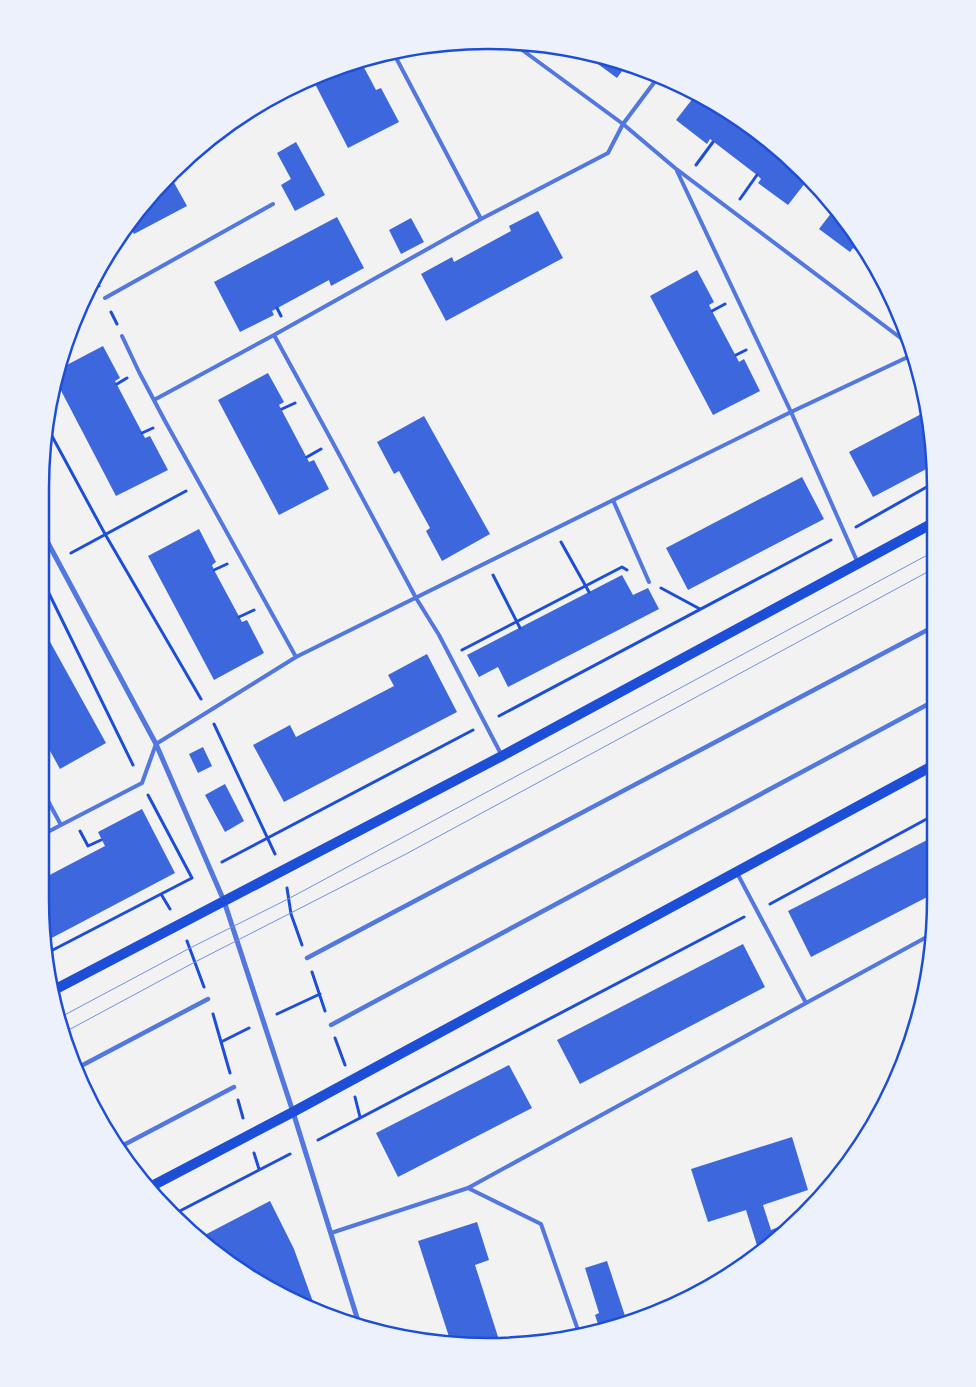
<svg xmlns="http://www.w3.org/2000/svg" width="976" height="1387" font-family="Montserrat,sans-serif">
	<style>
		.building { fill: #3d67dc }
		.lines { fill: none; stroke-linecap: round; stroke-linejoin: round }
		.path { stroke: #1d4ed8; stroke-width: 3 }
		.service { stroke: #5277de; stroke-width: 4 }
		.pedestrian { stroke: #5277de; stroke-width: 4.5 }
		.minor { stroke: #5277de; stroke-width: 5 }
		.secondary { stroke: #1d4ed8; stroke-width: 10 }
		.tram { stroke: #7290e2; stroke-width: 1 }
		.rim { fill: none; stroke: #1d4ed8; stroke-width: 2.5 }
	</style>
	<rect width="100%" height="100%" fill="#f2f2f2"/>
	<!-- building -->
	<path class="building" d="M 589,53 L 604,55 L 627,64 L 617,78 L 587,56 Z
		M 360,60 L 376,90 L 381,88 L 399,122 L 348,148 L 312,78 L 344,64 Z
		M 697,93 L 760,132 L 809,178 L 788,205 L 758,183 L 761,179 L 757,175 L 710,139 L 707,144 L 676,120 Z
		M 296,142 L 325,195 L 295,211 L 281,185 L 291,179 L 277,153 Z
		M 171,177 L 187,206 L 134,234 L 130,227 Z
		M 835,208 L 871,261 L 871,262 L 853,248 L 850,252 L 819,229 Z
		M 538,211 L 563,258 L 446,321 L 421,274 L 452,257 L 454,262 L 511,231 L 509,226 Z
		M 337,217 L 364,268 L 331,286 L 329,280 L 272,311 L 274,315 L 240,332 L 214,282 Z
		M 411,218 L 424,242 L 401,254 L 389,230 Z
		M 697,270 L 714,302 L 709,305 L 712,311 L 739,362 L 744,359 L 760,391 L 713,415 L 650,296 Z
		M 103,346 L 120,378 L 115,381 L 145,438 L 150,436 L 168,470 L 116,496 L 56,381 L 61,368 Z
		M 268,373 L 284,402 L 279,405 L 309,462 L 314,460 L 329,489 L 279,515 L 218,400 Z
		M 927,411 L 932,429 L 932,466 L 873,497 L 849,452 Z
		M 424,416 L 490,534 L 442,561 L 426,531 L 430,528 L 399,471 L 394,474 L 377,442 Z
		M 802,477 L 824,519 L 688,590 L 666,548 Z
		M 199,529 L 216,562 L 212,565 L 214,570 L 242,622 L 247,620 L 264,653 L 214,680 L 148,556 Z
		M 622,575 L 633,595 L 648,588 L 659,609 L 508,687 L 498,667 L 479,677 L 467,655 Z
		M 43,629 L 106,743 L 60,769 L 44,740 L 49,737 L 40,722 L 40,631 Z
		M 427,654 L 457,712 L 284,802 L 253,745 L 290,725 L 296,737 L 394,686 L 388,675 Z
		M 203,747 L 212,766 L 198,773 L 189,754 Z
		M 225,784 L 244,821 L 225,832 L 205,795 Z
		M 142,809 L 175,873 L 46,941 L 40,899 L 40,880 L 105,846 L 98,832 Z
		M 935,836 L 935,893 L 811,957 L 788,911 Z
		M 743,944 L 765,987 L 580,1084 L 557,1040 Z
		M 509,1065 L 532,1108 L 398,1177 L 376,1133 Z
		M 792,1137 L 808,1190 L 763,1205 L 771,1230 L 781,1226 L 784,1235 L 759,1252 L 746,1210 L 708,1222 L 691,1169 Z
		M 270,1201 L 294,1249 L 317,1313 L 197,1239 Z
		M 477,1222 L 489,1260 L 475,1265 L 500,1343 L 451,1343 L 418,1241 Z
		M 607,1261 L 626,1319 L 599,1327 L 595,1315 L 599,1313 L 585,1268 Z"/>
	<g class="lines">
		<!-- path -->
		<path class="path" d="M 696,165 L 713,142
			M 740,199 L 757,175
			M 95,277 L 99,286
			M 277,308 L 281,316
			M 712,311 L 725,304
			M 111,312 L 117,324
			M 736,355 L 746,350
			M 117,384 L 127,378
			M 282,409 L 295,403
			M 46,425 L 105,534 L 201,699
			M 142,433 L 153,428
			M 307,457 L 321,449
			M 856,527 L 932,484
			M 561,542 L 589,592
			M 71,553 L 186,491
			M 214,570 L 227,564
			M 40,575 L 133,765
			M 493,575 L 520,628
			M 661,588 L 700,609
			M 239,617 L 254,610
			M 462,650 L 622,567 L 627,570
			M 499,716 L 831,540
			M 214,724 L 275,854
			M 40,736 L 46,733
			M 80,831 L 88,846 L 101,840
			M 222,862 L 473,730
			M 40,866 L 46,877
			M 287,888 L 291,914 L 302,945
			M 161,894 L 170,909
			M 770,904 L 934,815
			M 187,941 L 204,987
			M 47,953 L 192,878 L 148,795
			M 312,972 L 325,1011
			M 213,1014 L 230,1073
			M 277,1014 L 320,994
			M 335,1038 L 345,1065
			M 221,1042 L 249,1028
			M 355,1097 L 360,1117
			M 238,1100 L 243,1118
			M 318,1140 L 744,917
			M 254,1153 L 259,1169
			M 174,1214 L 290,1154"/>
		<!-- service -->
		<path class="service" d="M 510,41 L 623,124 L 675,168 L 906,342
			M 677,171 L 791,412 L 857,561
			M 481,219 L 608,153 L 623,124 L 659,76
			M 105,298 L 273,204
			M 274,335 L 481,219 L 393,52
			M 122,336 L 139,372 L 165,421 L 296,657
			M 154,400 L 274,335 L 333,443 L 416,598 L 439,635 L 502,756
			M 613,500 L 649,582
			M 40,786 L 61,825 L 142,783 L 156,744 L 296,657 L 791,412 L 910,356
			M 40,836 L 61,825
			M 737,873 L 806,1003
			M 468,1188 L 541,1224 L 579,1333
			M 331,1233 L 468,1188 L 934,933"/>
		<!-- pedestrian -->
		<path class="pedestrian" d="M 307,958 L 933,627
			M 331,1025 L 934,701
			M 79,1067 L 208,999
			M 116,1149 L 234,1087"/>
		<!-- minor -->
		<path class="minor" d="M 40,528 L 156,744 L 224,901 L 293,1112 L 359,1324"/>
		<!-- secondary -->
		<path class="secondary" d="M 52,991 L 502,756 L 933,523
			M 150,1187 L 293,1112 L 934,765"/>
		<!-- tram -->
		<path class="tram" d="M 57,1019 L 190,948 L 288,899 L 933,552
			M 63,1033 L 195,962 L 406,854 L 933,569"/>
	</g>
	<!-- crop -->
	<path d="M0 0H976V1387H0ZM488 49H488A439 439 0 0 1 927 488V899A439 439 0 0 1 488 1338H488A439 439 0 0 1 49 899V488A439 439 0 0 1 488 49Z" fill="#edf1fc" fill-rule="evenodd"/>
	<path class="rim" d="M488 49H488A439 439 0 0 1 927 488V899A439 439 0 0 1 488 1338H488A439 439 0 0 1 49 899V488A439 439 0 0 1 488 49Z"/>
</svg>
